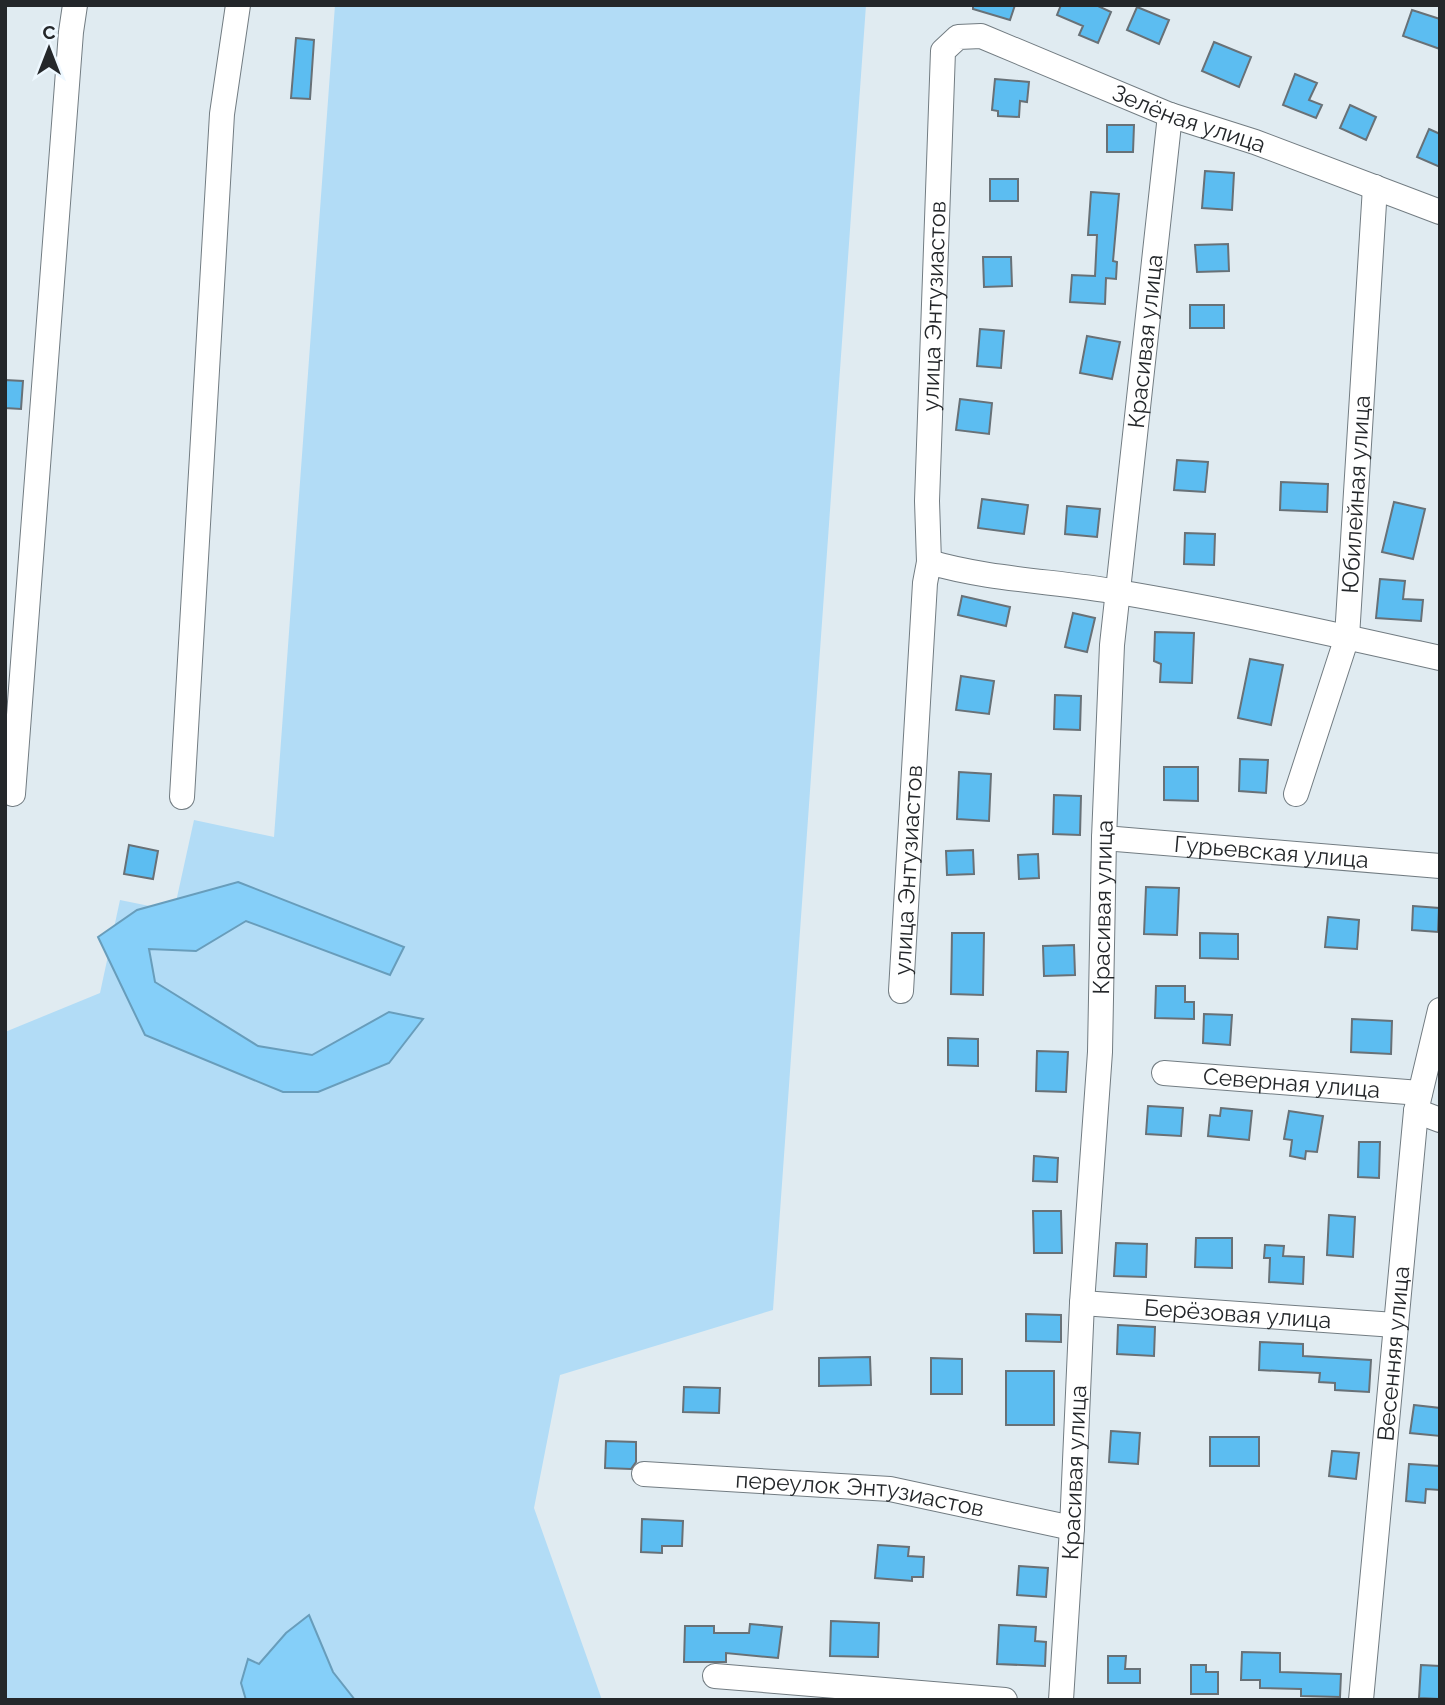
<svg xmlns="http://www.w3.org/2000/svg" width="1445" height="1705" font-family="Raleway,sans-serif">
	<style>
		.green { fill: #b2dcf6 }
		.water { fill: #85cff9; stroke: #689dbb; stroke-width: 2 }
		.building { fill: #5cbdf1; stroke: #687177; stroke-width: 2 }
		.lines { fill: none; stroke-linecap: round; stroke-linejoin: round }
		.minor-casing { stroke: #727c82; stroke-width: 26 }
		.minor { stroke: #fff; stroke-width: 24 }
		.labels { text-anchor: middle; stroke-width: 5; stroke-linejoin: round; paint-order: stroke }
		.street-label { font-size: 23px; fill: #24272a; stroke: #eef8ff }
	</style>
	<rect width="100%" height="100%" fill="#e0ebf1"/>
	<!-- green -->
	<path class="green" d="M 335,5 L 866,5 L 773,1310 L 560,1375 L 534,1508 L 602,1700 L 5,1700 L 5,1032 L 100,993 L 120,900 L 174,911 L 194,820 L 274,837 Z"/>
	<!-- water -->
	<path class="water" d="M 238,882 L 404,947 L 390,975 L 246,921 L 196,951 L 149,949 L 155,982 L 258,1046 L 312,1055 L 389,1012 L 423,1019 L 389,1063 L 318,1092 L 283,1092 L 145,1035 L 98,937 L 137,910 Z
		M 309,1615 L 333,1672 L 355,1700 L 246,1700 L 241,1683 L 248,1659 L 259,1664 L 286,1633 Z"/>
	<!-- building -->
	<path class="building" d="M 973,5 L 1015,5 L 1010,20 L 973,9 Z
		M 1061,5 L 1096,5 L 1111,12 L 1098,43 L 1079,35 L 1083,26 L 1057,15 Z
		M 1137,7 L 1169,20 L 1159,44 L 1127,30 Z
		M 1412,10 L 1440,19 L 1440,49 L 1403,36 Z
		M 296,38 L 314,40 L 310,99 L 291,98 Z
		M 1214,42 L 1251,57 L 1239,87 L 1202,71 Z
		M 1295,74 L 1317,83 L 1309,100 L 1322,105 L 1316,118 L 1283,105 Z
		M 995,79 L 1029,82 L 1027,102 L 1020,101 L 1019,117 L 998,116 L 998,111 L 992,110 Z
		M 1350,105 L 1376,117 L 1366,140 L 1340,128 Z
		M 1107,125 L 1134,125 L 1133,152 L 1107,152 Z
		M 1429,129 L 1440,134 L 1440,167 L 1417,157 Z
		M 1205,171 L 1234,173 L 1232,210 L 1202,208 Z
		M 990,179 L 1018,179 L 1018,201 L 990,201 Z
		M 1091,192 L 1119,194 L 1113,261 L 1117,262 L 1116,279 L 1106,278 L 1105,304 L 1070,302 L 1072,275 L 1095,276 L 1097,235 L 1088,235 Z
		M 1228,244 L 1229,271 L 1197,272 L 1195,245 Z
		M 983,257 L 1011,257 L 1012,286 L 984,287 Z
		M 1190,305 L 1224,305 L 1224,328 L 1190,328 Z
		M 980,329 L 1004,331 L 1001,368 L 977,366 Z
		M 1087,336 L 1120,342 L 1112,379 L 1080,373 Z
		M 5,380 L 23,381 L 21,409 L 5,408 Z
		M 960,399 L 992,403 L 989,434 L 956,430 Z
		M 1177,460 L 1208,462 L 1205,492 L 1174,490 Z
		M 1281,482 L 1328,484 L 1327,512 L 1280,510 Z
		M 982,499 L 1028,505 L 1024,534 L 978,528 Z
		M 1394,502 L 1425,509 L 1413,559 L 1382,552 Z
		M 1067,506 L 1100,509 L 1097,537 L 1065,534 Z
		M 1185,533 L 1215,534 L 1214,565 L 1184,564 Z
		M 1380,579 L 1405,581 L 1403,599 L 1423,600 L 1421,621 L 1376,618 Z
		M 962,596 L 1010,607 L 1006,626 L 958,615 Z
		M 1073,613 L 1095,618 L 1087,652 L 1065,647 Z
		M 1155,632 L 1194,633 L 1192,683 L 1160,682 L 1161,664 L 1154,661 Z
		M 1250,659 L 1283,665 L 1271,725 L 1238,718 Z
		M 961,676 L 994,681 L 989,714 L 956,710 Z
		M 1055,695 L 1081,696 L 1080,730 L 1054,729 Z
		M 1240,759 L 1268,760 L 1266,793 L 1239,791 Z
		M 1164,767 L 1198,767 L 1198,801 L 1164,800 Z
		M 959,772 L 991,774 L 989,821 L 957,819 Z
		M 1054,795 L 1081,796 L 1080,835 L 1053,834 Z
		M 129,845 L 158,851 L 153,879 L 124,874 Z
		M 973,850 L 974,874 L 947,875 L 946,851 Z
		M 1038,854 L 1039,878 L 1019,879 L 1018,855 Z
		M 1146,887 L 1179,888 L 1177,935 L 1144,934 Z
		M 1413,906 L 1439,908 L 1438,932 L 1412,930 Z
		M 1328,917 L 1359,920 L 1357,949 L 1325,947 Z
		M 952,933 L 984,933 L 983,995 L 951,994 Z
		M 1200,933 L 1238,934 L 1238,959 L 1200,958 Z
		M 1074,945 L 1075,975 L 1044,976 L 1043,946 Z
		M 1156,986 L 1185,986 L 1185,1002 L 1194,1002 L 1194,1019 L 1155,1018 Z
		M 1204,1014 L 1232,1015 L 1230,1045 L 1203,1043 Z
		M 1352,1019 L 1392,1021 L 1391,1054 L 1351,1052 Z
		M 948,1038 L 978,1039 L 978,1066 L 948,1065 Z
		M 1037,1051 L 1068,1052 L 1066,1092 L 1036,1091 Z
		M 1148,1106 L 1183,1108 L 1181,1136 L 1146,1134 Z
		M 1221,1108 L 1252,1111 L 1249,1140 L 1208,1136 L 1210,1115 L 1220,1116 Z
		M 1289,1111 L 1323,1116 L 1317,1152 L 1306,1151 L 1305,1159 L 1290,1156 L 1292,1140 L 1284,1139 Z
		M 1359,1142 L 1380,1142 L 1379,1178 L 1358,1177 Z
		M 1034,1156 L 1058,1158 L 1057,1182 L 1033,1181 Z
		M 1033,1211 L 1061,1211 L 1062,1253 L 1034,1253 Z
		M 1329,1215 L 1355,1217 L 1353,1257 L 1327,1255 Z
		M 1196,1238 L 1232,1238 L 1232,1268 L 1195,1267 Z
		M 1116,1243 L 1147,1244 L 1146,1277 L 1114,1276 Z
		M 1265,1245 L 1284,1246 L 1283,1256 L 1304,1257 L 1303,1284 L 1269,1282 L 1270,1258 L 1264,1258 Z
		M 1026,1314 L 1061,1315 L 1061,1342 L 1026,1341 Z
		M 1118,1325 L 1155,1327 L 1154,1356 L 1117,1354 Z
		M 1260,1342 L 1303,1344 L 1303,1356 L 1371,1360 L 1369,1392 L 1335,1390 L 1335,1383 L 1319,1382 L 1320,1373 L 1259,1370 Z
		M 870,1357 L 871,1385 L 819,1386 L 819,1358 Z
		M 931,1358 L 962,1359 L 962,1394 L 931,1394 Z
		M 1006,1371 L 1054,1371 L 1054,1425 L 1006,1425 Z
		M 684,1387 L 720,1388 L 719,1413 L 683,1412 Z
		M 1414,1405 L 1440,1408 L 1440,1436 L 1410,1433 Z
		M 1111,1431 L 1140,1433 L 1138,1464 L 1109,1462 Z
		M 1210,1437 L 1259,1437 L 1259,1466 L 1210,1466 Z
		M 606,1441 L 636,1442 L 636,1462 L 631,1469 L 605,1468 Z
		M 1332,1451 L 1359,1453 L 1356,1479 L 1329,1476 Z
		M 1409,1464 L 1440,1466 L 1440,1490 L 1426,1489 L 1425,1503 L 1406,1501 Z
		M 642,1519 L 683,1521 L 682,1546 L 662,1546 L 662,1553 L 641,1552 Z
		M 878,1545 L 909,1547 L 908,1556 L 924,1557 L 923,1577 L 912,1577 L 912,1581 L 875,1578 Z
		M 1019,1566 L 1048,1568 L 1046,1597 L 1017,1595 Z
		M 831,1621 L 879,1623 L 878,1657 L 830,1656 Z
		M 750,1624 L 782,1627 L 778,1658 L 726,1653 L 726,1662 L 684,1662 L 685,1626 L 714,1626 L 714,1633 L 749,1633 Z
		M 999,1625 L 1036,1627 L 1035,1641 L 1046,1642 L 1045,1666 L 997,1664 Z
		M 1242,1652 L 1280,1653 L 1280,1672 L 1341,1674 L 1340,1697 L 1301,1696 L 1301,1689 L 1260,1688 L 1260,1680 L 1241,1680 Z
		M 1108,1656 L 1126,1656 L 1125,1669 L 1140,1669 L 1140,1683 L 1108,1683 Z
		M 1191,1665 L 1206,1665 L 1206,1672 L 1218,1672 L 1218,1694 L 1191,1694 Z
		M 1421,1665 L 1440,1666 L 1440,1699 L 1419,1698 Z"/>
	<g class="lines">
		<!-- minor casing -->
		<g class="minor-casing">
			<g id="minor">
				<path id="s1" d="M 929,562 L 927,501 L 943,51 L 958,37 L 981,36 L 1170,115 L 1255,142 L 1440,212"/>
				<path d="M 13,794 L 71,32 L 75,5"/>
				<path id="s2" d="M 1296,794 L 1347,637 L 1375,187"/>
				<path d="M 182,797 L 222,114 L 238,5"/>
				<path id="s3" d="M 1104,838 L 1440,866"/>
				<path id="s4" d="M 901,991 L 925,583 L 929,562 C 990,580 1055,581 1118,592 C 1226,610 1333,634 1440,658"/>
				<path id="s5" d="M 1164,1073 L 1420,1093"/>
				<path d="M 1416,1111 L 1440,1120"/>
				<path id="s6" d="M 1082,1303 L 1395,1325"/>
				<path id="s7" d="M 644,1474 L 890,1489 L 1072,1528"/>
				<path d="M 715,1676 L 1005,1700"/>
				<path id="s8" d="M 1061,1700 L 1072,1528 L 1082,1303 L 1100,1052 L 1104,838 L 1112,645 L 1170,115"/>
				<path id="s9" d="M 1361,1700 L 1416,1111 L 1440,1010"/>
			</g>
		</g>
		<!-- minor -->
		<use href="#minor" class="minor"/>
	</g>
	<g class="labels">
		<!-- street labels -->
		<g class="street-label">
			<text dy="8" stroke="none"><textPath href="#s1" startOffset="779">Зелёная улица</textPath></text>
			<text dy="8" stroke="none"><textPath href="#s1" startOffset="256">улица Энтузиастов</textPath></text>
			<text dy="8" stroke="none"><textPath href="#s8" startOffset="1362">Красивая улица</textPath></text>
			<text dy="8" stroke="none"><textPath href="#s2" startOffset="308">Юбилейная улица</textPath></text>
			<text dy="8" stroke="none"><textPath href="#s3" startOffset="168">Гурьевская улица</textPath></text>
			<text dy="8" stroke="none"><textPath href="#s4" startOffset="121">улица Энтузиастов</textPath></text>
			<text dy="8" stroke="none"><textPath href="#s8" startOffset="794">Красивая улица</textPath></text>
			<text dy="8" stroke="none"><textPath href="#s5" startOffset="128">Северная улица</textPath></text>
			<text dy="8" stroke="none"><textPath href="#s6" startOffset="156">Берёзовая улица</textPath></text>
			<text dy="8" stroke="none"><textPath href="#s9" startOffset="348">Весенняя улица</textPath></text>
			<text dy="8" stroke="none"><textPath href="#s8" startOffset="228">Красивая улица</textPath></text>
			<text dy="8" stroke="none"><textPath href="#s7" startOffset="217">переулок Энтузиастов</textPath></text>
		</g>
	</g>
	<!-- border -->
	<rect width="1445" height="1705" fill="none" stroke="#24272a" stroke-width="14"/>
	<!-- north arrow -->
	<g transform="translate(49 49)" stroke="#eef8ff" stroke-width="5" paint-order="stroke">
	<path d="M0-5L12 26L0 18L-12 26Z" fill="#24272a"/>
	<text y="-10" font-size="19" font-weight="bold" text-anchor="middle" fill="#24272a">С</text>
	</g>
</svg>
